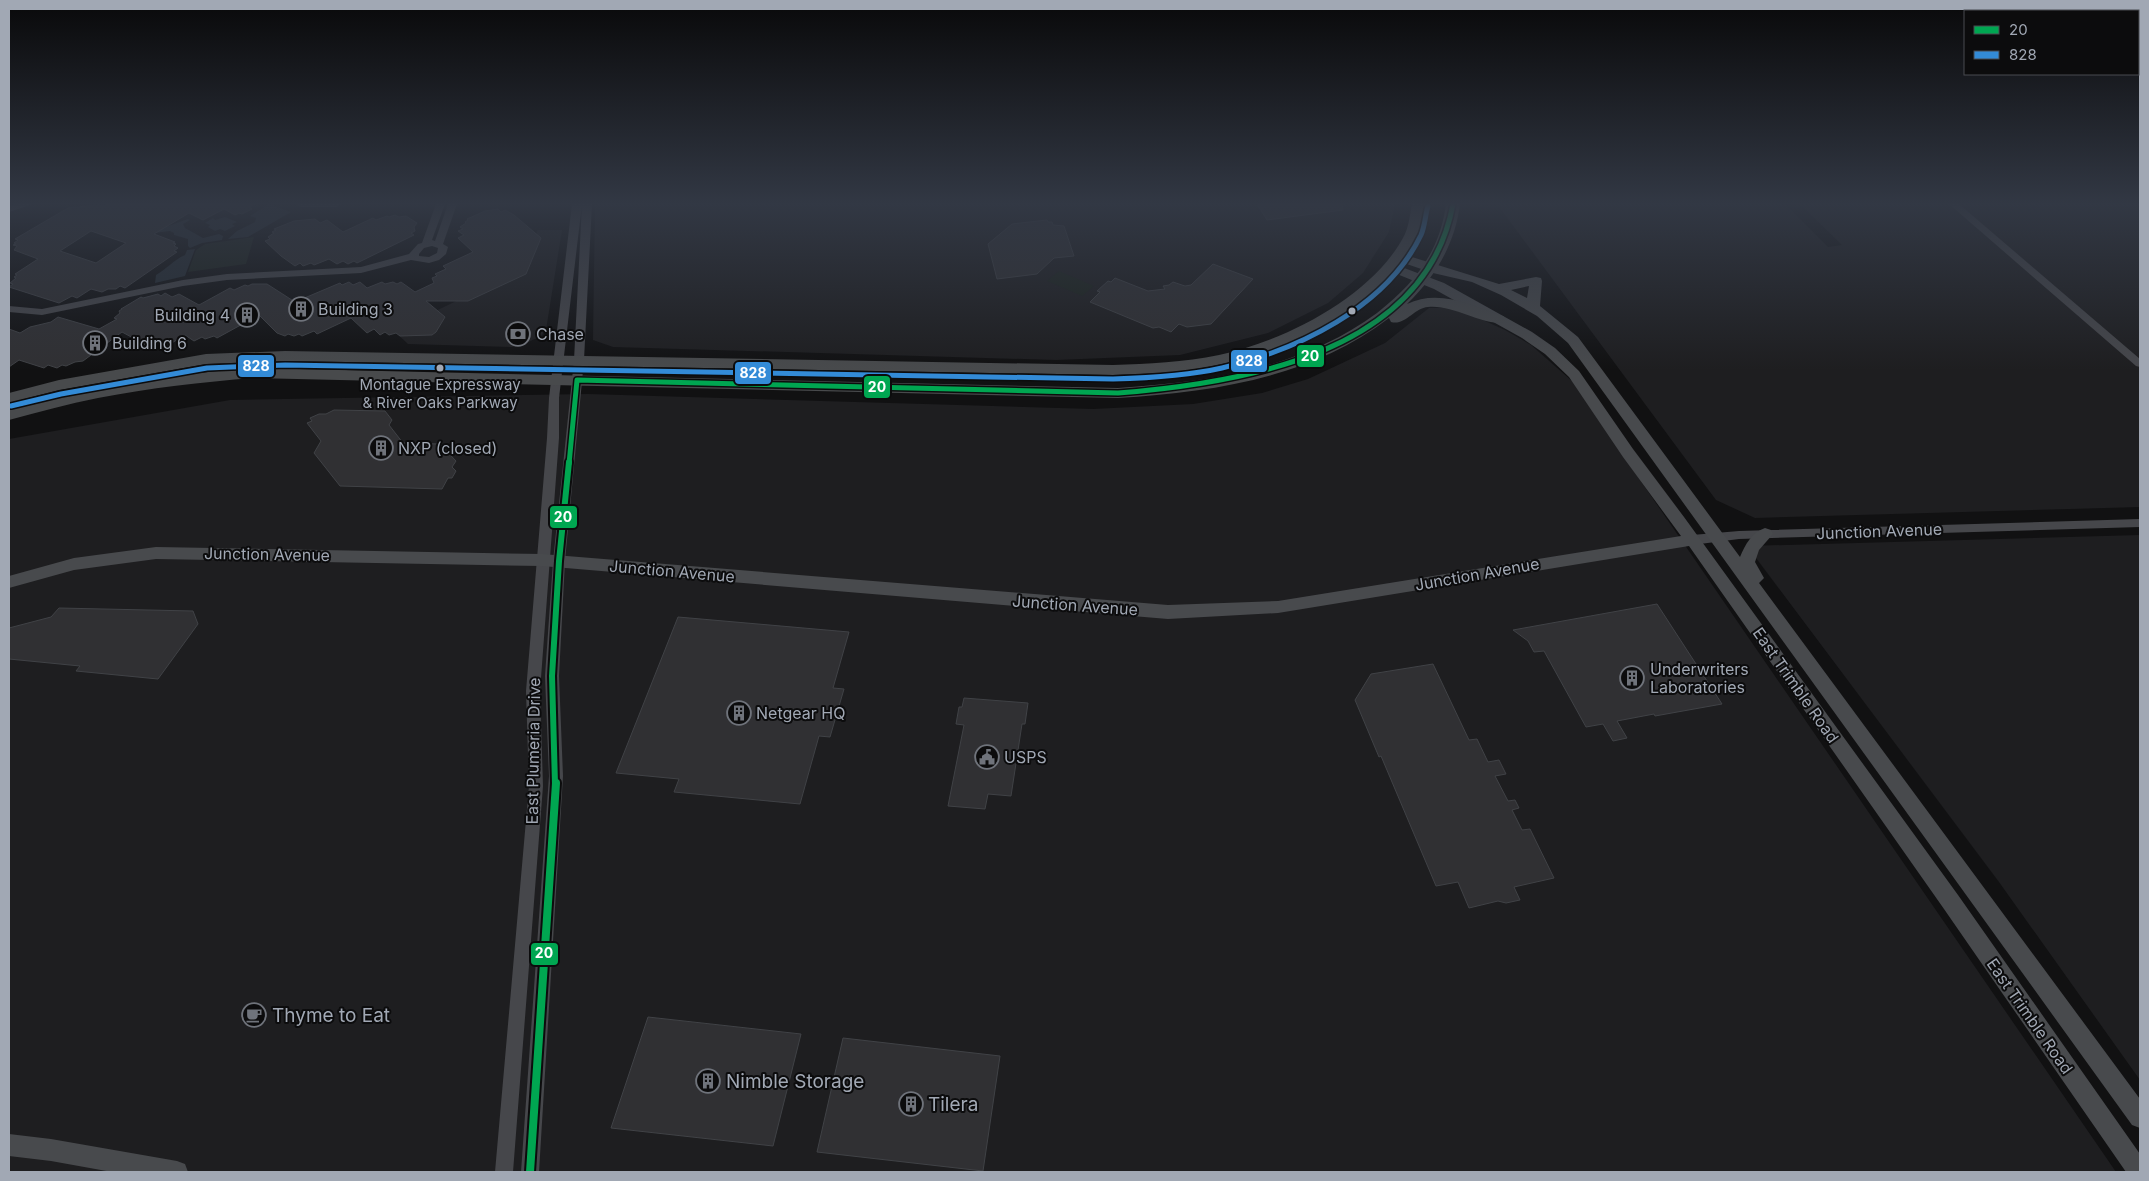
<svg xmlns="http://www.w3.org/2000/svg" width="2149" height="1181" font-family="Inter,sans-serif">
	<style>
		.built { fill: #1e1e20 }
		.green { fill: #1b221c }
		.water { fill: #252d34 }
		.building { fill: #303033; stroke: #404246; fill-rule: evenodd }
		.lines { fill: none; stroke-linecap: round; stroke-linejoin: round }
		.minor { fill: #46474b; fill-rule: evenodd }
		.major { fill: #484a4d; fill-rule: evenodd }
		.highway { fill: #484a4c; fill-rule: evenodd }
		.bus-1-far2-casing { stroke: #0c0c0d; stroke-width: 8 }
		.bus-1-far1-casing { stroke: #0c0c0d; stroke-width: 10 }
		.bus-1-casing { stroke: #0c0c0d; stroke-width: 12 }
		.bus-2-casing { stroke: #0c0c0d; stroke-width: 8 }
		.bus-1-far2 { stroke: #00a651; stroke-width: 5 }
		.bus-1-far1 { stroke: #00a651; stroke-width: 6 }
		.bus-1 { stroke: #00a651; stroke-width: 8 }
		.bus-2 { stroke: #338bd7; stroke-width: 5 }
		.bus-dot { fill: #a1a8b4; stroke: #0c0c0d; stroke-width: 2 }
		.labels { text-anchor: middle; stroke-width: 4; stroke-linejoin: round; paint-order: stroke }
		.bus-label { font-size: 15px; fill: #a1a8b4; stroke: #0c0c0d }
		.poi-label { font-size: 16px; fill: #a1a8b4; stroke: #0c0c0d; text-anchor: start }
		.street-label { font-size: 16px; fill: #a1a8b4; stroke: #0c0c0d }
		.near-poi-label { font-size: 19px; fill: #a1a8b4; stroke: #0c0c0d; text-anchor: start }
		.line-badge { stroke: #0c0c0d; stroke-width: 2 }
		.badge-label { font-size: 14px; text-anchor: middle; font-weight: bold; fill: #fff }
	</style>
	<rect width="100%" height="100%" fill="#111112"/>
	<!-- built -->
	<path class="built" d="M 595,204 L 1395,204 L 1389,232 L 1363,273 L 1328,303 L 1268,333 L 1180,355 L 1056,360 L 613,347 L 593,340 Z
		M 1497,204 L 1785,204 L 1828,247 L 1842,245 L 1800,204 L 2140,204 L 2140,507 L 1755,518 L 1716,500 Z
		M 538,230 L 562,230 L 546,330 L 541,336 L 522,345 L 512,347 L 408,344 L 394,331 L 519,271 Z
		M 1429,308 L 1456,308 L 1505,330 L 1531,345 L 1572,381 L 2116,1172 L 9,1172 L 9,439 L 230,400 L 588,394 L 1093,409 L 1193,404 L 1262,393 L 1308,379 L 1385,343 Z
		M 2140,535 L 2140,1080 L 1999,882 L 1747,546 Z"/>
	<!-- green -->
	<path class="green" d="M 254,237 L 246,264 L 188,272 L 196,250 L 205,244 Z
		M 1059,271 L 1094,286 L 1082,296 L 1047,281 Z"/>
	<!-- water -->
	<path class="water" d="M 269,204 L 291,212 L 248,237 L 228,239 L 237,231 L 255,222 L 256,218 L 250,216 Z
		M 225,217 L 237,222 L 232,224 L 235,226 L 225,231 L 220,229 L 215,231 L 208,227 L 210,225 L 205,223 L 213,218 L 215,220 Z
		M 188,219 L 190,220 L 183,224 L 185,228 L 203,238 L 219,234 L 223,236 L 222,240 L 202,243 L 190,248 L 188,246 L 188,239 L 174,235 L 174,233 L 170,231 L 154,233 L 154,231 Z
		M 195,249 L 185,276 L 155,283 L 156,275 C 167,269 173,260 185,255 L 187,250 Z"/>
	<!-- building -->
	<path class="building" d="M 107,204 L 255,204 L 249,207 L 252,209 L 242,214 L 239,213 L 235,215 L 224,209 L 203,220 L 189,213 L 154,234 L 175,242 L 173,243 L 176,244 L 174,246 L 178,248 L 174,251 L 177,252 L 125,288 L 120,286 L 116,289 L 108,289 L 102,292 L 91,289 L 77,298 L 72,296 L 59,303 L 9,287 L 13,284 L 10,283 L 16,278 L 14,277 L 17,275 L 15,274 L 38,259 L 14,250 L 17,246 L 13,245 L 16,244 L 14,243 L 18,240 L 15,239 L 68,208 L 97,205 L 103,206 ZM 91,231 L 126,243 L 96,263 L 60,251 Z
		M 1257,204 L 1342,204 L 1343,210 L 1267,220 Z
		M 498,209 L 501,212 L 505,210 L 514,215 L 541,238 L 526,274 L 468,301 L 426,301 L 445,317 L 436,332 L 432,335 L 400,336 L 396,333 L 389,335 L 385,332 L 380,335 L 374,329 L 367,333 L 351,318 L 317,334 L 314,331 L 302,336 L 299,334 L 294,336 L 288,334 L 285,336 L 277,333 L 259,315 L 217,338 L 214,336 L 205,339 L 202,337 L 194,341 L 185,335 L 170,344 L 166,341 L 160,344 L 153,343 L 148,346 L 122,332 L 83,361 L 75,362 L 66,366 L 62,365 L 57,368 L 48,365 L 44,368 L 19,360 L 9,367 L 9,329 L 20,333 L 30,327 L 51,322 L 58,317 L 99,329 L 117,319 L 114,318 L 120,313 L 119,311 L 122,309 L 121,309 L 141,297 L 143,298 L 158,294 L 161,296 L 165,293 L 172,297 L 179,294 L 199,305 L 230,288 L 234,290 L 245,285 L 248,286 L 252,284 L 267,284 L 295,302 L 340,283 L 342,285 L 349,282 L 353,285 L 360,282 L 367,288 L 382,282 L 385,284 L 393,282 L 397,284 L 401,282 L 415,292 L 434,283 L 432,278 L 437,276 L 435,274 L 446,269 L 443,266 L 473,252 L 458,238 L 464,235 L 458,231 L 463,229 L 460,227 L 466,223 L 465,222 L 468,220 L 467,219 L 485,211 Z
		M 395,215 L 399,217 L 406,216 L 417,223 L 414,227 L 415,231 L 411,233 L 414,235 L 357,263 L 354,261 L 348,264 L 343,261 L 337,264 L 329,259 L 314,265 L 311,263 L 303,266 L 300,263 L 295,266 L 281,256 L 265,241 L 270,239 L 268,237 L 274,233 L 272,232 L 276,230 L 274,229 L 294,221 L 315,219 L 320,223 L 327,220 L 343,232 L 373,218 L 376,220 L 387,216 L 389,217 Z
		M 1047,220 L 1048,222 L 1052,222 L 1053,225 L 1064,226 L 1074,256 L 1054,258 L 1037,274 L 997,279 L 988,244 L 1012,224 Z
		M 1213,264 L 1253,279 L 1211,324 L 1187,327 L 1179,324 L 1171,332 L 1159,327 L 1153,328 L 1090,302 L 1100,292 L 1097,291 L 1108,281 L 1111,282 L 1115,278 L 1148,291 L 1165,289 L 1163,286 L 1169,285 L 1173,282 L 1185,286 L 1191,285 Z
		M 334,410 L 385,411 L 392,420 L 389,425 L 403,443 L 440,444 L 456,461 L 452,467 L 456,471 L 452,478 L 448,478 L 442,489 L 340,486 L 314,453 L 321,441 L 307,423 L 312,421 L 310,418 L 319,414 L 326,414 Z
		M 1657,604 L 1722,704 L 1655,716 L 1654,714 L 1617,721 L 1627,738 L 1613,741 L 1603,724 L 1586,727 L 1544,651 L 1534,652 L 1528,641 L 1513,630 Z
		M 59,608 L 193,611 L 198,624 L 158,679 L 76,671 L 80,666 L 9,659 L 9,628 L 51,617 Z
		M 678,617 L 849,632 L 833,688 L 844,689 L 830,737 L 819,736 L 800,804 L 674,792 L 679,779 L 616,773 Z
		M 1433,664 L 1469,740 L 1477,739 L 1488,762 L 1499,760 L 1506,774 L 1495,776 L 1508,801 L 1515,800 L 1519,808 L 1512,810 L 1522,830 L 1530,829 L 1554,878 L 1514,887 L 1520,900 L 1506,903 L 1498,901 L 1469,908 L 1458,882 L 1436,886 L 1381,756 L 1379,757 L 1355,700 L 1371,674 Z
		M 964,698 L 1028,703 L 1025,724 L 1022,724 L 1011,796 L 988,794 L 985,809 L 948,806 L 964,725 L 956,724 L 959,707 L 962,707 Z
		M 648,1017 L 801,1034 L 773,1146 L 611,1128 Z
		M 843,1038 L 1000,1056 L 983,1171 L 817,1152 Z"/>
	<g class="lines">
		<!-- minor -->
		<path class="minor" d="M 17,204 L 33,204 L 9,212 L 9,206 Z
			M 297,204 L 341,204 L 337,207 L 301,207 Z
			M 436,204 L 445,204 L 432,240 L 435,241 L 448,204 L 457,204 L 443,244 L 448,247 L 446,254 L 439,260 L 429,263 L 411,260 L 361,273 L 227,280 L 183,286 L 42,315 L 9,312 L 9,306 L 42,309 L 183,280 L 227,274 L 361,267 L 409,254 L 418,244 L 422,243 ZM 432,246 L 438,248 L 437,253 L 429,257 L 419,256 L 419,254 L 424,248 Z
			M 572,204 L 582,204 L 559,398 L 559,438 L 540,691 L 543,786 L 513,1172 L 495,1172 L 529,786 L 526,691 L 547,438 L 549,398 Z
			M 582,204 L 592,204 L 584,360 L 565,561 L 559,676 L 563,776 L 539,1172 L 521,1172 L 549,776 L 545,676 L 553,561 L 574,360 Z
			M 1949,204 L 1959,204 L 2140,359 L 2140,367 L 2136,366 Z
			M 2140,519 L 2140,527 L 1739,539 L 1692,545 L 1686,540 L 1692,535 L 1739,531 Z"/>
		<!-- major -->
		<path class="major" d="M 1399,253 L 1499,284 L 1536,277 L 1541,278 L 1542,281 L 1540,306 L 1578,337 L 1740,557 C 1745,545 1752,532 1765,528 L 1771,530 L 1773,534 L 1759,550 L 1755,562 L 1764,578 L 1759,583 L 2140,1099 L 2140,1128 L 2132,1125 L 1568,343 L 1537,316 L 1501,295 L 1472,282 L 1433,273 L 1395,260 L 1393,257 L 1395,254 ZM 1529,286 L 1527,298 L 1511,290 Z
			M 1391,263 L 1444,283 L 1532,332 L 1555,348 L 1579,371 L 1633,449 L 1684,517 L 1958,895 L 2140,1154 L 2140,1172 L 2126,1172 L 1944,909 L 1689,546 L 1278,613 L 1168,619 L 542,566 L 156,559 L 74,570 L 9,588 L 9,576 L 74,558 L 156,547 L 542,554 L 1168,605 L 1278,601 L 1681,536 L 1623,457 L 1569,377 L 1545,354 L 1522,338 L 1434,289 L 1387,270 L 1385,267 L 1387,264 Z
			M 9,1134 L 51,1139 L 177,1161 L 185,1164 L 188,1172 L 112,1172 L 51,1161 L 9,1156 Z"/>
		<!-- highway -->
		<path class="highway" d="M 1412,204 L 1426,204 C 1424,214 1423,225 1419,234 C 1383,309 1285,353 1208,367 C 1176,373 1145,374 1113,375 L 285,361 L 206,364 L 59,390 L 9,403 L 9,393 L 59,380 L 206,354 L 285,351 L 1113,365 C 1148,364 1184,362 1219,355 C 1285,341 1374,296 1405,234 C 1409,225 1410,214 1412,204 Z
			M 1446,204 L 1460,204 C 1455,244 1436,276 1407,304 C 1439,288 1473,306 1503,316 L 1506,319 L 1503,322 C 1486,327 1453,304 1428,307 C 1414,308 1405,326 1391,322 L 1389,318 C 1311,378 1213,392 1118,398 L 254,378 C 202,382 150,388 98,398 C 68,404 39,412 9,420 L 9,408 C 89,387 171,374 254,368 L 1118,388 C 1209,382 1301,369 1377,313 C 1414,284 1440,252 1446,204 Z"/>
		<!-- bus-1-far2 casing -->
		<g class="bus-1-far2-casing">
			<path id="bus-1-far2" d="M 569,464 L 577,380 L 1118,393 C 1244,383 1426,353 1453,204"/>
		</g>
		<!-- bus-1-far1 casing -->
		<g class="bus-1-far1-casing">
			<path id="bus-1-far1" d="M 555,784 L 552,676 L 559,561 L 569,462"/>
		</g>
		<!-- bus-1 casing -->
		<g class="bus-1-casing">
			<path id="bus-1" d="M 530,1172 L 556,783"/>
		</g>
		<!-- bus-2 casing -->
		<g class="bus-2-casing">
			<path id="bus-2" d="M 11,406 L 61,394 L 207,368 L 285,365 L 1113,379 C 1149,378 1187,376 1222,368 C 1297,350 1386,308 1421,235 C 1425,226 1425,216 1428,206"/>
		</g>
		<!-- bus-1-far2 -->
		<use href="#bus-1-far2" class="bus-1-far2"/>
		<!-- bus-1-far1 -->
		<use href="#bus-1-far1" class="bus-1-far1"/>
		<!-- bus-1 -->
		<use href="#bus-1" class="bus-1"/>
		<!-- bus-2 -->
		<use href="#bus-2" class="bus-2"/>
	</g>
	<!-- sky -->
	<linearGradient id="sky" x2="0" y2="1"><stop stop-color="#09090a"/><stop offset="0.55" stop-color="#323844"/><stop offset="1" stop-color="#323844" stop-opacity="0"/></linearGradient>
	<rect width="2149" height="370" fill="url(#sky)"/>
	<!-- icons -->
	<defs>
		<g id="building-ring" transform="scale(1.25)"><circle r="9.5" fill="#0c0c0d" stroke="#6f737b" stroke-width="1.5"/><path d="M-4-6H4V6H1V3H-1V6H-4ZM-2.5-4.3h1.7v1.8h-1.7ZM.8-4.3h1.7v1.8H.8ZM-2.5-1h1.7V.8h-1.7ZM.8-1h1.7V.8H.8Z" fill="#6f737b"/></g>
		<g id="bank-ring" transform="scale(1.25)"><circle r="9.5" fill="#0c0c0d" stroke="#6f737b" stroke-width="1.5"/><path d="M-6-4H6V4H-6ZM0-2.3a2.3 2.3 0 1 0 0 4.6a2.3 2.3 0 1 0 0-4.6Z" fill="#6f737b"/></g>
		<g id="civic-ring" transform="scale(1.25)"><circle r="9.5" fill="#0c0c0d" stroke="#6f737b" stroke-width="1.5"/><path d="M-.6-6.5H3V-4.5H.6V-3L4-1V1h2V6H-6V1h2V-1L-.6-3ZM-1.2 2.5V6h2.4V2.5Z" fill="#6f737b"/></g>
		<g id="cafe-ring" transform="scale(1.25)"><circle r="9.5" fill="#0c0c0d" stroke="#6f737b" stroke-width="1.5"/><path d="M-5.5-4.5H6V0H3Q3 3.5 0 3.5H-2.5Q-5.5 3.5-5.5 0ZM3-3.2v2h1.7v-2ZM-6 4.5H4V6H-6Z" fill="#6f737b"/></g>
	</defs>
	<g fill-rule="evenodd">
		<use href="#building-ring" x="301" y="309"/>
		<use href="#building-ring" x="247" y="315"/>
		<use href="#bank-ring" x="518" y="334"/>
		<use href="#building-ring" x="95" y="343"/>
		<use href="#building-ring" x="381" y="448"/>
		<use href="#building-ring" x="1632" y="678"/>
		<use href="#building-ring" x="739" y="713"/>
		<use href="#civic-ring" x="987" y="757"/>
		<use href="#cafe-ring" x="254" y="1015"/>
		<use href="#building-ring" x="708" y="1081"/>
		<use href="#building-ring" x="911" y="1104"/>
	</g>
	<!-- markers -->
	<g class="bus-dot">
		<circle cx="1352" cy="311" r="4.5"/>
		<circle cx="440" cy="368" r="4.5"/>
	</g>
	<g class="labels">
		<!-- bus labels -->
		<g class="bus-label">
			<text x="440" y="390">Montague Expressway<tspan x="440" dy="18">&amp; River Oaks Parkway</tspan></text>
		</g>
		<!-- poi labels -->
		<g class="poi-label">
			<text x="318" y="315">Building 3</text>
			<text x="230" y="321" text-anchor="end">Building 4</text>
			<text x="536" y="340">Chase</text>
			<text x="112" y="349">Building 6</text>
			<text x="398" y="454">NXP (closed)</text>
			<text x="1650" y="675">Underwriters<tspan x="1650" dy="18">Laboratories</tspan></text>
			<text x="756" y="719">Netgear HQ</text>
			<text x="1004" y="763">USPS</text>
		</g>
		<!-- street labels -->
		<g class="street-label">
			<text transform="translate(1879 531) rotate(-2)" y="6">Junction Avenue</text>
			<text transform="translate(267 554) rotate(1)" y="6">Junction Avenue</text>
			<text transform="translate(672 571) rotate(5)" y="6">Junction Avenue</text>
			<text transform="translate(1477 574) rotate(-10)" y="6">Junction Avenue</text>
			<text transform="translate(1075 605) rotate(4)" y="6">Junction Avenue</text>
			<text transform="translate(1796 685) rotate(55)" y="6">East Trimble Road</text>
			<text transform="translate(533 751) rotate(-89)" y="6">East Plumeria Drive</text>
			<text transform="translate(2030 1016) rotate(55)" y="6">East Trimble Road</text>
		</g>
		<!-- near-poi labels -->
		<g class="near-poi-label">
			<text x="272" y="1022">Thyme to Eat</text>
			<text x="726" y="1088">Nimble Storage</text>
			<text x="928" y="1111">Tilera</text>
		</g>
	</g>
	<g class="line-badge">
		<rect x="1296" y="344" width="29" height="24" rx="5" fill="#00a651"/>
		<rect x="1230" y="349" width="38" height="24" rx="5" fill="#338bd7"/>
		<rect x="237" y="354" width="38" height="24" rx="5" fill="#338bd7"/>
		<rect x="734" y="361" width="38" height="24" rx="5" fill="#338bd7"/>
		<rect x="863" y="375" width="28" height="24" rx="5" fill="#00a651"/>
		<rect x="549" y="505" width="29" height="24" rx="5" fill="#00a651"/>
		<rect x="530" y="942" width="29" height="24" rx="5" fill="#00a651"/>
	</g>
	<g class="badge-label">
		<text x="1310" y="361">20</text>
		<text x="1249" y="366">828</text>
		<text x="256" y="371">828</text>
		<text x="753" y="378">828</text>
		<text x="877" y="392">20</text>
		<text x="563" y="522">20</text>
		<text x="544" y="958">20</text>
	</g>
	<!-- border -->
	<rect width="2149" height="1181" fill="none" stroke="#a1a8b4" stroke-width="20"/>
	<!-- legend -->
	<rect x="1964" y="10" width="175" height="65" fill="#0c0c0d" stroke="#484a50"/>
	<rect x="1974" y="26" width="25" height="8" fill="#00a651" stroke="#484a50"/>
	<text x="2009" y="35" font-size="15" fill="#a1a8b4">20</text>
	<rect x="1974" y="51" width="25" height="8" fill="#338bd7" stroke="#484a50"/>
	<text x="2009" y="60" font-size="15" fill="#a1a8b4">828</text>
</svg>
